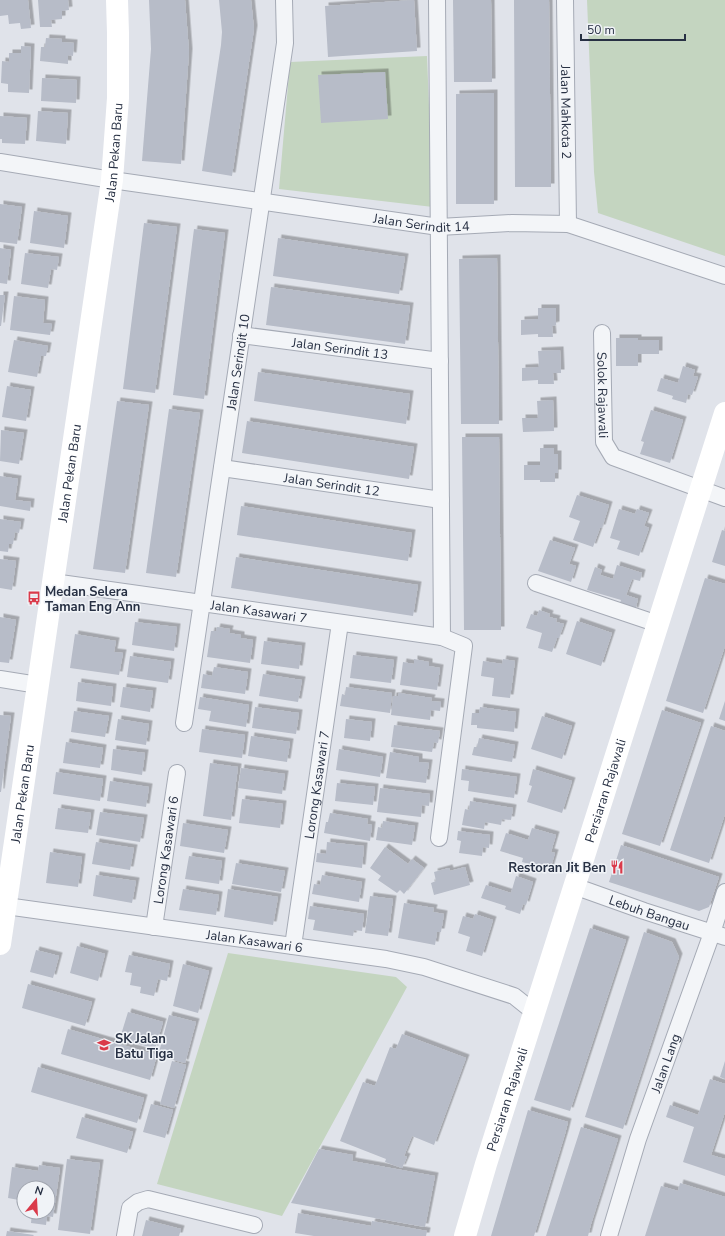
<svg xmlns="http://www.w3.org/2000/svg" width="725" height="1236" font-family="'Nunito Sans',sans-serif">
	<style>
		.green { fill: #c4d5c0 }
		.building { fill: #b7bcc8; filter: url(#shadow) }
		.lines { fill: none; stroke-linecap: round; stroke-linejoin: round }
		.street-casing { stroke: #a5aab5; stroke-width: 18 }
		.street { stroke: #f3f5f8; stroke-width: 16 }
		.secondary { stroke: #fff; stroke-width: 22 }
		.labels { text-anchor: middle; stroke-width: 3; stroke-linejoin: round; paint-order: stroke }
		.street-label { font-size: 13px; fill: #273043; stroke: #f0f3f7 }
		.poi-label { font-size: 13px; font-weight: bold; fill: #273043; stroke: #f0f3f7; text-anchor: start }
	</style>
	<defs>
		<filter id="shadow"><feDropShadow dx="3.5" dy="-3.5" stdDeviation="0" flood-color="#0004"/></filter>
	</defs>
	<rect width="100%" height="100%" fill="#e0e3ea"/>
	<!-- green -->
	<path class="green" d="M 587,0 L 725,0 L 725,256 L 598,213 L 594,172 Z
		M 427,56 L 433,207 L 279,189 L 290,62 Z
		M 228,953 L 396,977 L 407,987 L 282,1216 L 157,1184 Z"/>
	<!-- building -->
	<path class="building" d="M 0,0 L 28,0 L 31,28 L 21,29 L 20,23 L 9,24 L 8,15 L 0,16 Z
		M 38,0 L 68,0 L 69,10 L 62,11 L 62,19 L 51,20 L 52,27 L 40,27 Z
		M 149,0 L 185,0 L 189,52 L 181,164 L 142,161 L 151,49 Z
		M 219,0 L 251,0 L 254,29 L 232,176 L 202,171 L 221,45 L 222,32 Z
		M 414,0 L 417,51 L 328,57 L 325,6 Z
		M 453,0 L 491,0 L 492,82 L 454,82 Z
		M 514,0 L 549,0 L 551,187 L 515,187 Z
		M 46,38 L 62,39 L 62,42 L 74,43 L 73,56 L 68,55 L 68,64 L 40,61 L 41,47 L 45,47 Z
		M 21,46 L 31,47 L 29,93 L 8,92 L 8,84 L 1,83 L 2,61 L 9,62 L 9,53 L 21,53 Z
		M 385,72 L 388,119 L 321,123 L 318,75 Z
		M 42,78 L 77,80 L 76,103 L 41,101 Z
		M 494,93 L 494,204 L 456,204 L 456,94 Z
		M 38,111 L 68,113 L 66,144 L 36,141 Z
		M 0,116 L 27,118 L 25,144 L 2,143 L 2,139 L 0,139 Z
		M 0,204 L 22,207 L 17,244 L 0,242 Z
		M 34,211 L 68,216 L 64,248 L 30,243 Z
		M 144,223 L 177,227 L 155,393 L 123,389 Z
		M 194,229 L 225,233 L 204,399 L 173,395 Z
		M 278,238 L 405,257 L 399,294 L 273,276 Z
		M 0,248 L 11,250 L 7,284 L 0,283 Z
		M 25,253 L 59,257 L 57,270 L 51,269 L 48,288 L 21,284 Z
		M 497,258 L 499,424 L 461,424 L 459,259 Z
		M 271,287 L 410,306 L 405,344 L 266,325 Z
		M 0,295 L 5,295 L 1,326 L 0,326 Z
		M 14,296 L 45,300 L 43,323 L 52,324 L 50,335 L 10,330 Z
		M 538,308 L 556,308 L 556,325 L 552,326 L 553,337 L 538,337 L 538,334 L 521,335 L 521,320 L 538,319 Z
		M 616,338 L 638,338 L 638,340 L 659,340 L 659,354 L 638,354 L 638,366 L 616,366 Z
		M 14,340 L 48,346 L 46,356 L 41,356 L 37,377 L 8,372 Z
		M 560,350 L 561,373 L 553,373 L 554,384 L 538,384 L 538,380 L 522,381 L 522,368 L 539,367 L 538,351 Z
		M 683,366 L 695,370 L 693,376 L 698,377 L 692,395 L 688,394 L 686,403 L 672,399 L 673,396 L 657,391 L 661,378 L 678,383 Z
		M 258,372 L 410,394 L 406,424 L 254,401 Z
		M 7,386 L 31,390 L 26,421 L 2,417 Z
		M 553,400 L 554,431 L 523,432 L 522,418 L 538,418 L 537,401 Z
		M 117,401 L 149,405 L 125,573 L 93,569 Z
		M 169,409 L 200,413 L 176,577 L 146,573 Z
		M 651,410 L 683,420 L 670,463 L 640,454 L 644,442 L 641,441 Z
		M 247,421 L 414,447 L 409,479 L 242,453 Z
		M 1,430 L 24,433 L 19,464 L 0,461 Z
		M 462,437 L 499,437 L 501,630 L 464,630 Z
		M 540,448 L 554,448 L 554,454 L 558,454 L 558,473 L 555,473 L 555,482 L 540,482 L 540,480 L 524,480 L 524,465 L 540,465 Z
		M 0,476 L 18,479 L 15,500 L 31,502 L 30,511 L 0,506 Z
		M 577,495 L 609,505 L 602,528 L 600,528 L 593,547 L 573,540 L 580,521 L 569,517 Z
		M 241,506 L 412,533 L 408,561 L 237,535 Z
		M 619,509 L 635,514 L 637,509 L 649,513 L 644,526 L 649,528 L 639,556 L 617,549 L 620,541 L 610,538 Z
		M 0,519 L 21,522 L 19,533 L 15,532 L 13,544 L 9,544 L 8,552 L 0,551 Z
		M 722,530 L 725,531 L 725,566 L 712,562 Z
		M 550,540 L 575,548 L 569,564 L 576,566 L 571,582 L 538,571 Z
		M 236,557 L 418,585 L 413,616 L 231,588 Z
		M 0,559 L 16,561 L 12,590 L 0,588 Z
		M 617,565 L 642,573 L 640,581 L 632,579 L 626,595 L 638,599 L 635,611 L 619,606 L 621,600 L 587,590 L 595,567 L 602,570 L 600,575 L 613,579 Z
		M 705,578 L 725,584 L 725,646 L 703,713 L 666,701 Z
		M 539,610 L 550,614 L 549,617 L 557,619 L 556,622 L 564,624 L 559,638 L 557,638 L 552,652 L 538,648 L 542,633 L 526,628 L 531,614 L 537,616 Z
		M 0,617 L 16,620 L 9,663 L 0,662 Z
		M 577,621 L 612,633 L 601,666 L 566,654 Z
		M 135,622 L 177,627 L 174,651 L 132,645 Z
		M 217,627 L 230,629 L 229,633 L 241,635 L 241,638 L 253,640 L 250,663 L 207,657 L 211,631 L 216,631 Z
		M 75,634 L 116,641 L 114,652 L 123,653 L 119,675 L 70,668 Z
		M 264,641 L 302,646 L 299,669 L 261,664 Z
		M 353,655 L 394,660 L 391,683 L 350,678 Z
		M 130,656 L 171,662 L 168,683 L 127,677 Z
		M 414,659 L 429,662 L 429,666 L 440,668 L 437,690 L 400,685 L 403,662 L 414,664 Z
		M 503,659 L 515,661 L 510,698 L 492,696 L 494,678 L 481,676 L 483,661 L 502,664 Z
		M 214,667 L 248,672 L 245,694 L 201,688 L 203,674 L 212,676 Z
		M 263,674 L 302,680 L 298,702 L 259,696 Z
		M 78,682 L 113,687 L 111,706 L 76,701 Z
		M 123,687 L 153,691 L 150,712 L 120,707 Z
		M 346,687 L 392,693 L 390,713 L 340,706 L 342,694 L 345,695 Z
		M 399,693 L 432,698 L 431,701 L 441,702 L 440,711 L 431,710 L 430,720 L 391,715 L 393,696 L 398,696 Z
		M 200,697 L 249,705 L 246,727 L 209,721 L 211,711 L 198,709 Z
		M 725,701 L 725,721 L 719,719 Z
		M 255,707 L 299,713 L 296,734 L 252,728 Z
		M 480,707 L 516,712 L 514,732 L 477,728 L 477,725 L 471,725 L 472,713 L 479,713 Z
		M 662,710 L 701,723 L 660,846 L 622,834 Z
		M 74,711 L 109,716 L 105,737 L 71,732 Z
		M 0,715 L 11,716 L 1,792 L 0,792 Z
		M 542,716 L 572,726 L 562,759 L 531,749 Z
		M 118,719 L 149,724 L 146,745 L 115,740 Z
		M 346,719 L 372,722 L 370,741 L 344,738 Z
		M 394,725 L 440,731 L 438,743 L 434,742 L 432,752 L 391,747 Z
		M 711,726 L 725,731 L 725,814 L 709,863 L 670,850 Z
		M 202,729 L 245,735 L 242,758 L 199,752 Z
		M 251,736 L 290,742 L 287,762 L 248,756 Z
		M 479,738 L 515,745 L 512,762 L 472,755 L 474,747 L 477,747 Z
		M 66,742 L 103,748 L 100,768 L 63,763 Z
		M 113,749 L 145,753 L 142,775 L 111,770 Z
		M 339,749 L 383,757 L 380,777 L 336,770 Z
		M 390,752 L 419,757 L 419,762 L 429,763 L 426,783 L 386,778 Z
		M 210,763 L 238,767 L 231,820 L 203,816 Z
		M 241,768 L 285,774 L 282,794 L 238,788 Z
		M 462,769 L 517,777 L 514,798 L 468,791 L 469,781 L 461,780 Z
		M 533,769 L 572,781 L 562,813 L 527,802 L 532,786 L 529,785 Z
		M 56,772 L 103,779 L 100,801 L 53,794 Z
		M 110,781 L 149,787 L 146,807 L 107,801 Z
		M 337,783 L 375,787 L 373,805 L 335,801 Z
		M 380,788 L 430,794 L 429,806 L 422,805 L 421,817 L 377,812 Z
		M 242,799 L 283,804 L 280,828 L 239,823 Z
		M 470,801 L 513,808 L 511,820 L 502,819 L 501,825 L 485,822 L 484,829 L 462,825 L 465,809 L 469,810 Z
		M 58,808 L 91,813 L 88,833 L 55,829 Z
		M 100,812 L 144,818 L 140,842 L 96,835 Z
		M 330,813 L 368,819 L 367,824 L 372,825 L 370,841 L 324,833 L 326,822 L 328,822 Z
		M 383,821 L 415,826 L 412,845 L 376,840 L 378,827 L 382,828 Z
		M 183,823 L 228,830 L 224,853 L 180,846 Z
		M 532,828 L 556,835 L 551,852 L 555,853 L 550,870 L 522,862 L 523,858 L 500,851 L 506,833 L 528,840 Z
		M 458,831 L 490,835 L 489,848 L 483,847 L 482,856 L 459,853 L 461,841 L 457,840 Z
		M 96,842 L 134,848 L 130,870 L 92,864 Z
		M 327,842 L 364,846 L 362,868 L 316,862 L 317,853 L 326,854 Z
		M 621,845 L 719,877 L 709,907 L 699,911 L 609,882 Z
		M 385,847 L 408,864 L 412,859 L 424,868 L 404,894 L 400,890 L 397,893 L 378,880 L 381,876 L 370,868 Z
		M 50,852 L 82,857 L 78,887 L 46,883 Z
		M 189,856 L 222,861 L 219,884 L 185,879 Z
		M 236,863 L 285,871 L 281,892 L 232,884 Z
		M 465,867 L 470,885 L 434,895 L 431,883 L 436,881 L 434,872 L 449,868 L 450,871 Z
		M 96,875 L 136,881 L 132,903 L 93,896 Z
		M 322,875 L 362,882 L 359,902 L 312,894 L 314,884 L 320,885 Z
		M 516,876 L 533,882 L 526,905 L 523,904 L 520,914 L 505,909 L 506,906 L 481,898 L 486,885 L 511,893 Z
		M 183,889 L 219,895 L 216,915 L 179,910 Z
		M 228,889 L 278,897 L 273,925 L 224,917 Z
		M 370,896 L 393,899 L 388,936 L 365,933 Z
		M 404,903 L 434,908 L 433,912 L 444,914 L 441,932 L 437,932 L 435,945 L 398,938 Z
		M 310,906 L 364,914 L 362,931 L 354,930 L 353,936 L 313,930 L 315,920 L 308,919 Z
		M 475,914 L 493,920 L 482,956 L 466,951 L 470,937 L 458,933 L 463,916 L 473,919 Z
		M 590,928 L 626,940 L 570,1111 L 534,1100 Z
		M 644,932 L 672,942 L 679,957 L 623,1129 L 585,1117 Z
		M 77,946 L 105,954 L 98,981 L 70,973 Z
		M 36,950 L 59,956 L 53,978 L 30,972 Z
		M 129,955 L 170,964 L 167,981 L 158,979 L 154,996 L 140,993 L 141,987 L 130,985 L 132,973 L 125,972 Z
		M 183,964 L 209,971 L 198,1013 L 173,1006 Z
		M 28,984 L 92,1002 L 85,1026 L 22,1008 Z
		M 128,1012 L 163,1022 L 155,1049 L 120,1038 Z
		M 169,1015 L 196,1022 L 185,1063 L 158,1056 Z
		M 68,1029 L 157,1055 L 150,1080 L 61,1054 Z
		M 402,1034 L 466,1058 L 434,1145 L 412,1136 L 404,1156 L 407,1157 L 402,1168 L 385,1162 L 386,1159 L 340,1141 L 363,1082 L 375,1086 L 390,1047 L 396,1049 Z
		M 172,1061 L 186,1065 L 174,1108 L 160,1104 Z
		M 725,1061 L 725,1079 L 720,1077 Z
		M 38,1067 L 144,1098 L 137,1123 L 31,1092 Z
		M 710,1079 L 725,1084 L 725,1112 L 711,1155 L 725,1159 L 725,1176 L 683,1162 L 694,1127 L 666,1117 L 670,1105 L 698,1115 Z
		M 151,1104 L 173,1110 L 165,1138 L 143,1132 Z
		M 528,1110 L 568,1122 L 565,1134 L 534,1236 L 491,1236 Z
		M 82,1117 L 133,1132 L 127,1153 L 76,1138 Z
		M 581,1127 L 618,1139 L 591,1224 L 588,1236 L 546,1236 Z
		M 319,1149 L 353,1155 L 352,1161 L 435,1176 L 425,1227 L 291,1203 Z
		M 67,1159 L 100,1163 L 90,1234 L 58,1230 Z
		M 39,1165 L 60,1168 L 53,1217 L 47,1216 L 46,1225 L 31,1223 L 32,1212 L 48,1212 L 48,1188 L 24,1188 L 24,1201 L 8,1198 L 12,1167 L 38,1171 Z
		M 680,1183 L 725,1197 L 725,1236 L 645,1236 L 661,1186 L 678,1191 Z
		M 298,1213 L 371,1226 L 372,1221 L 427,1231 L 426,1236 L 314,1236 L 295,1233 Z
		M 146,1220 L 181,1229 L 179,1236 L 142,1236 Z
		M 7,1231 L 34,1235 L 33,1236 L 6,1236 Z"/>
	<g class="lines">
		<!-- street casing -->
		<g class="street-casing">
			<g id="street">
				<path d="M 437,0 L 442,637"/>
				<path id="s1" d="M 565,0 L 568,224"/>
				<path id="s2" d="M 0,162 L 112,180 L 439,227 L 512,223 L 568,224 L 725,276"/>
				<path id="s3" d="M 602,333 L 604,442 L 613,457 L 725,498"/>
				<path id="s4" d="M 241,335 L 440,361"/>
				<path id="s5" d="M 222,468 L 441,500"/>
				<path id="s6" d="M 53,582 L 442,637 L 464,646 L 439,838"/>
				<path d="M 536,583 L 658,624"/>
				<path d="M 0,679 L 38,685"/>
				<path id="s7" d="M 184,723 L 285,43 L 284,0"/>
				<path id="s8" d="M 574,886 L 644,911 L 725,937"/>
				<path id="s9" d="M 6,906 L 386,959 L 424,967 L 514,996 L 529,1008 L 533,1016"/>
				<path id="s10" d="M 154,927 L 177,773"/>
				<path id="s11" d="M 293,946 L 340,623"/>
				<path d="M 125,1236 L 130,1208 L 138,1202 L 148,1199 L 254,1225"/>
				<path id="s12" d="M 609,1236 L 638,1139 L 712,933 L 725,892"/>
			</g>
		</g>
		<!-- street -->
		<use href="#street" class="street"/>
		<!-- secondary -->
		<g class="secondary">
			<path id="s13" d="M 0,944 L 112,180 L 118,98 L 118,33 L 117,0"/>
			<path id="s14" d="M 465,1236 L 486,1164 L 725,413"/>
		</g>
	</g>
	<!-- icons -->
	<defs>
		<g id="bus-bare" transform="scale(1.08)"><path d="M-5-6H5V4H4V6H2V4H-2V6H-4V4H-5ZM-3.5-4V0h7V-4ZM-3.5 1.2v1.5H-2V1.2ZM2 1.2v1.5H3.5V1.2Z" fill="#da3a4a" stroke="#f0f3f7" stroke-width="2.5" paint-order="stroke"/></g>
		<g id="restaurant-bare" transform="scale(1.08)"><path d="M-5-6h1v4h1v-4h1v4h1v-4h1v5L-1.5 .5V6h-2V.5L-5-1ZM5-6V6H3V1.5H1.5Q1.5-4 5-6Z" fill="#da3a4a" stroke="#f0f3f7" stroke-width="2.5" paint-order="stroke"/></g>
		<g id="school-bare" transform="scale(1.08)"><path d="M0-5L7-2L0 1L-7-2ZM-4 1L0 2.5L4 1V4Q0 6-4 4Z" fill="#da3a4a" stroke="#f0f3f7" stroke-width="2.5" paint-order="stroke"/></g>
	</defs>
	<g fill-rule="evenodd">
		<use href="#bus-bare" x="34" y="598"/>
		<use href="#restaurant-bare" x="617" y="867"/>
		<use href="#school-bare" x="104" y="1045"/>
	</g>
	<g class="labels">
		<!-- street labels -->
		<g class="street-label">
			<text dy="5" stroke="none"><textPath href="#s1" startOffset="112">Jalan Mahkota 2</textPath></text>
			<text dy="5" stroke="none"><textPath href="#s13" startOffset="800">Jalan Pekan Baru</textPath></text>
			<text dy="5" stroke="none"><textPath href="#s2" startOffset="426">Jalan Serindit 14</textPath></text>
			<text dy="5" stroke="none"><textPath href="#s4" startOffset="100">Jalan Serindit 13</textPath></text>
			<text dy="5" stroke="none"><textPath href="#s7" startOffset="365">Jalan Serindit 10</textPath></text>
			<text dy="5" stroke="none"><textPath href="#s3" startOffset="62">Solok Rajawali</textPath></text>
			<text dy="5" stroke="none"><textPath href="#s13" startOffset="476">Jalan Pekan Baru</textPath></text>
			<text dy="5" stroke="none"><textPath href="#s5" startOffset="111">Jalan Serindit 12</textPath></text>
			<text dy="5" stroke="none"><textPath href="#s6" startOffset="208">Jalan Kasawari 7</textPath></text>
			<text dy="5" stroke="none"><textPath href="#s11" startOffset="163">Lorong Kasawari 7</textPath></text>
			<text dy="5" stroke="none"><textPath href="#s14" startOffset="467">Persiaran Rajawali</textPath></text>
			<text dy="5" stroke="none"><textPath href="#s13" startOffset="152">Jalan Pekan Baru</textPath></text>
			<text dy="5" stroke="none"><textPath href="#s10" startOffset="78">Lorong Kasawari 6</textPath></text>
			<text dy="5" stroke="none"><textPath href="#s8" startOffset="80">Lebuh Bangau</textPath></text>
			<text dy="5" stroke="none"><textPath href="#s9" startOffset="251">Jalan Kasawari 6</textPath></text>
			<text dy="5" stroke="none"><textPath href="#s12" startOffset="182">Jalan Lang</textPath></text>
			<text dy="5" stroke="none"><textPath href="#s14" startOffset="143">Persiaran Rajawali</textPath></text>
		</g>
		<!-- poi labels -->
		<g class="poi-label">
			<text x="45" y="596">Medan Selera<tspan x="45" dy="15">Taman Eng Ann</tspan></text>
			<text x="606" y="872" text-anchor="end">Restoran Jit Ben</text>
			<text x="115" y="1043">SK Jalan<tspan x="115" dy="15">Batu Tiga</tspan></text>
		</g>
	</g>
	<!-- north arrow -->
	<g transform="translate(36 1200) rotate(18)"><circle r="19" fill="#f0f3f7" stroke="#a0a5af"/>
	<path d="M0-3L7 15L0 10L-7 15Z" fill="#da3a4a"/>
	<text y="-6" font-size="11" font-weight="bold" text-anchor="middle" fill="#273043">N</text>
	</g>
	<!-- scale -->
	<path d="M581 34v6h104v-6" fill="none" stroke="#273043" stroke-width="2"/>
	<text x="587" y="34" font-size="12" fill="#273043" stroke="#f0f3f7" stroke-width="3" paint-order="stroke">50 m</text>
</svg>
